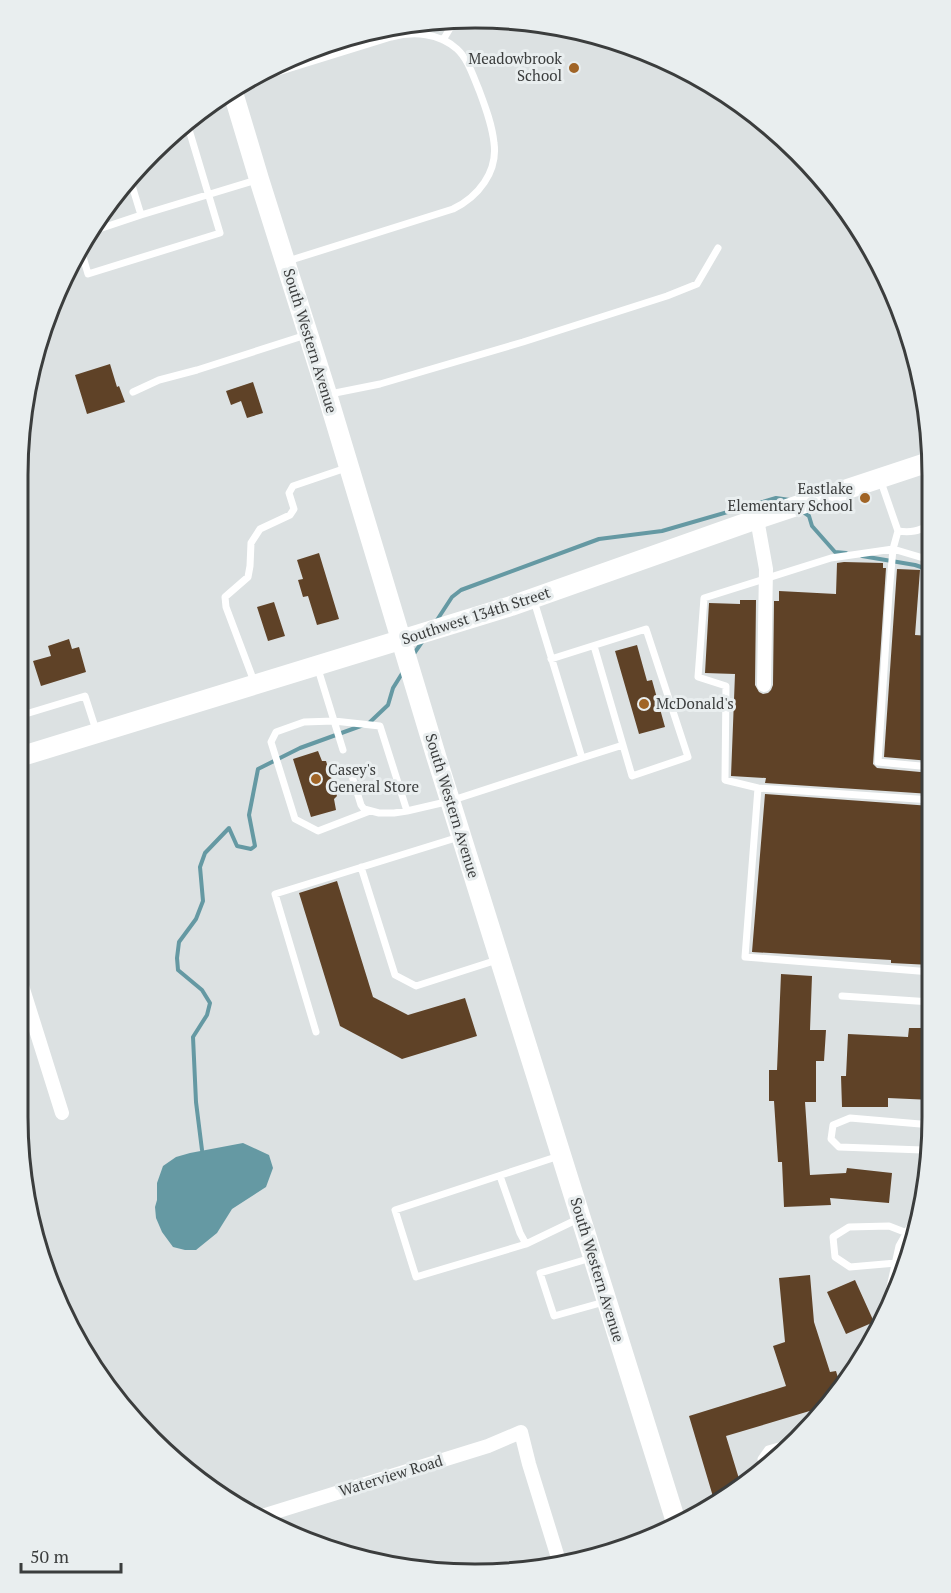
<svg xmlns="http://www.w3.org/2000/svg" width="951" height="1593" font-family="'PT Serif',serif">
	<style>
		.water { fill: #6599a3 }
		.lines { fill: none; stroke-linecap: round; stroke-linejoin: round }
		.stream { stroke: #6599a3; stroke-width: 4 }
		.building { fill: #5f4227 }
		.service { stroke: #fff; stroke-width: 7 }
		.minor { stroke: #fff; stroke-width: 14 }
		.secondary { stroke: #fff; stroke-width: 20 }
		.poi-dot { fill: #a06426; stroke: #e9eeef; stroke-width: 2 }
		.labels { text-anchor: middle; stroke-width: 6; stroke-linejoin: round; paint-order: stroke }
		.poi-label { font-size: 15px; fill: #3b3d3d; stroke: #e9eeef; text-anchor: end }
		.street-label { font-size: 15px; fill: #3b3d3d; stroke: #e9eeef }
		.rim { fill: none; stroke: #3b3d3d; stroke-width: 3 }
	</style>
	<rect width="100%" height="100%" fill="#dce1e2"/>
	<!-- water -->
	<path class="water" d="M 243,1143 L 269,1155 L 273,1168 L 266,1187 L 232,1209 L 217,1233 L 196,1250 L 185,1250 L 173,1247 L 162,1232 L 156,1218 L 155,1207 L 157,1200 L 157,1183 L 163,1166 L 176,1157 L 190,1153 Z"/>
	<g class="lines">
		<!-- stream -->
		<path class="stream" d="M 802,511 L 809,516 L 812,526 L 835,552 L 846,553
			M 862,556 L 915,565 L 930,570
			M 437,620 L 452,597 L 461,590 L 599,539 L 662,531 L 776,498 L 790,500
			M 413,655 L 422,642
			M 202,1150 L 196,1102 L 193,1037 L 207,1015 L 210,1003 L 202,990 L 178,970 L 177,958 L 179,942 L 196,919 L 203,901 L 200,867 L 205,853 L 229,828 L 237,846 L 251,849 L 255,846 L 249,815 L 258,769 L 300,748 L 369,723 L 388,705 L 393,688 L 403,672"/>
	</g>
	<!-- building -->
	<path class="building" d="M 110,364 L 117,387 L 119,386 L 125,402 L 87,414 L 75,375 Z
		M 253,382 L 263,413 L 247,418 L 241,401 L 231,405 L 226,391 Z
		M 319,553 L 339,619 L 317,625 L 308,596 L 303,597 L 298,580 L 303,579 L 297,560 Z
		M 844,562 L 883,563 L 883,568 L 886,568 L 873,764 L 877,768 L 931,773 L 931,794 L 765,783 L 766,778 L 731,776 L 735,674 L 705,673 L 709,603 L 740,604 L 740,600 L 756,600 L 755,685 L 759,692 L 763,694 L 768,693 L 771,690 L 773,685 L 774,601 L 779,601 L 779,591 L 836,594 L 837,563 Z
		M 897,569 L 920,570 L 915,635 L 930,636 L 930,761 L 884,757 Z
		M 274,602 L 285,636 L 268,641 L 257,607 Z
		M 69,639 L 72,649 L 79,647 L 86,672 L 41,686 L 33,661 L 51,656 L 48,646 Z
		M 637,645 L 647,681 L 652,680 L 665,727 L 639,734 L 615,651 Z
		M 318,751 L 322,761 L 326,761 L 337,796 L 334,799 L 336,810 L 311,817 L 293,759 Z
		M 765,794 L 931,806 L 931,965 L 891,963 L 891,960 L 752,952 Z
		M 337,881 L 373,997 L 408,1015 L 465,998 L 477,1036 L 402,1059 L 340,1026 L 299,893 Z
		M 781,974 L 812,976 L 810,1030 L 826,1030 L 824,1061 L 816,1061 L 816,1102 L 805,1102 L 810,1175 L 846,1173 L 847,1168 L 892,1173 L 889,1203 L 830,1198 L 831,1205 L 784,1207 L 782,1162 L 778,1162 L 774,1101 L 769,1101 L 769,1070 L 777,1070 Z
		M 909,1028 L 932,1028 L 932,1100 L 888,1098 L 888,1107 L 842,1107 L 841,1076 L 846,1076 L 848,1034 L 908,1037 Z
		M 810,1275 L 814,1322 L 830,1372 L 836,1371 L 841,1388 L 823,1407 L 726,1436 L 740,1482 L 731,1484 L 734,1491 L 714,1500 L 689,1416 L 786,1386 L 773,1346 L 785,1342 L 779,1278 Z
		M 855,1280 L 874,1322 L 846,1334 L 827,1292 Z"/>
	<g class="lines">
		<!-- service -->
		<path class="service" d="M 443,40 L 455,20
			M 249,81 L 391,37 C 414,31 439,33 457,49 C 468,59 473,76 479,90 C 485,106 492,124 494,143 C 498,172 478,197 453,209 L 288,261
			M 141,215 L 256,180
			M 90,232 L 141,215 L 130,179
			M 81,250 L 88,274 L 220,233 L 187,123
			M 133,392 L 159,380 L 197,370 L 306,335
			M 330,394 L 380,384 L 523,342 L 667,296 L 697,284 L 718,248
			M 880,479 L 898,531 C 911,533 918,531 930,525
			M 898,531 L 893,549 L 889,594 L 878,762 L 931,767
			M 930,560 L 893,549 L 831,558 L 704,598 L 698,677 L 726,686 L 725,780 L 758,788 L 745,957 L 931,972
			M 551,659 L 646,629 L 688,757 L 632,776 L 594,646
			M 318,669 L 343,750
			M 255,684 L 226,607 L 225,597 L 248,577 L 250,566 L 251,543 L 260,529 L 290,515 L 294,509 L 289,493 L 293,486 L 346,468
			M 19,716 L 85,696 L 96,730
			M 582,758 L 623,745
			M 351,773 L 361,805 L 364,809 L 379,813 L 394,813 L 407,811 L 450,801 L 582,758 L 534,601
			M 758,788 L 931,800
			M 370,811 L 318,831 L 295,819 L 271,742 L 276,732 L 304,722 L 334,721 L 380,726 L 407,811
			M 361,867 L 395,975 L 416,986 L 497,960
			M 842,996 L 931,1002
			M 316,1032 L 275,894 L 459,837
			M 931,1154 L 923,1150 L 839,1147 L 831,1139 L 833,1125 L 850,1118 L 932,1125
			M 559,1156 L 395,1210 L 416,1277 L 526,1244 L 578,1219
			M 500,1176 L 520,1233 L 526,1244
			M 591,1258 L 540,1273 L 554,1316 L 604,1302
			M 896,1263 L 850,1267 L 835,1257 L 833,1237 L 849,1227 L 889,1226 L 907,1233
			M 892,1299 L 889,1292 L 899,1246 L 920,1209
			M 857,1369 L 857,1367 L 865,1350 L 867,1350
			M 764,1470 L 761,1459 L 768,1449 L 789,1443"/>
		<!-- minor -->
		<path class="minor" d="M 757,519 L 766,569 L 764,685
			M 18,973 L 62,1113
			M 259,1517 L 488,1446 L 521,1432 L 529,1464 L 559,1561"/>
		<!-- secondary -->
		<path class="secondary" d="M 232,89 L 259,179 L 327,394 L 437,759 L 676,1522
			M 19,757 L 511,606 L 757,519 L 929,462"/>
	</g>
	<!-- markers -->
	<g class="poi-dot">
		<circle cx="574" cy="68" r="6"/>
		<circle cx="865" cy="498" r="6"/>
		<circle cx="644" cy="704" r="6"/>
		<circle cx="316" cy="779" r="6"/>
	</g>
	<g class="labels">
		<!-- poi labels -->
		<g class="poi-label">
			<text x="562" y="64">Meadowbrook<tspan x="562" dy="17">School</tspan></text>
			<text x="853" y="494">Eastlake<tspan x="853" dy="17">Elementary School</tspan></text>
			<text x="656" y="709" text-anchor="start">McDonald's</text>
			<text x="328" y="775" text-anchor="start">Casey's<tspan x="328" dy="17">General Store</tspan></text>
		</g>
		<!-- street labels -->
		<g class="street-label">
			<text transform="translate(310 341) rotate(73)" y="5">South Western Avenue</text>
			<text transform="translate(476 616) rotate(-18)" y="5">Southwest 134th Street</text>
			<text transform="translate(452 806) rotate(73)" y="5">South Western Avenue</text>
			<text transform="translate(597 1270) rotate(73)" y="5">South Western Avenue</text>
			<text transform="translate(391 1476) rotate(-17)" y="5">Waterview Road</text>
		</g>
	</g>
	<!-- crop -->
	<path d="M0 0H951V1593H0ZM475 28H475A447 447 0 0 1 922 475V1117A447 447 0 0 1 475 1564H475A447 447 0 0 1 28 1117V475A447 447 0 0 1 475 28Z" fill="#e9eeef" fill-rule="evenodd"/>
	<path class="rim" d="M475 28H475A447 447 0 0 1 922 475V1117A447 447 0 0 1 475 1564H475A447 447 0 0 1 28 1117V475A447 447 0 0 1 475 28Z"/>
	<!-- scale -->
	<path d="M21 1563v9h100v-9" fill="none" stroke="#3b3d3d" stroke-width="3"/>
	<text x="30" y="1563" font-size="18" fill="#3b3d3d" stroke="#e9eeef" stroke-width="4.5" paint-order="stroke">50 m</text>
</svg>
